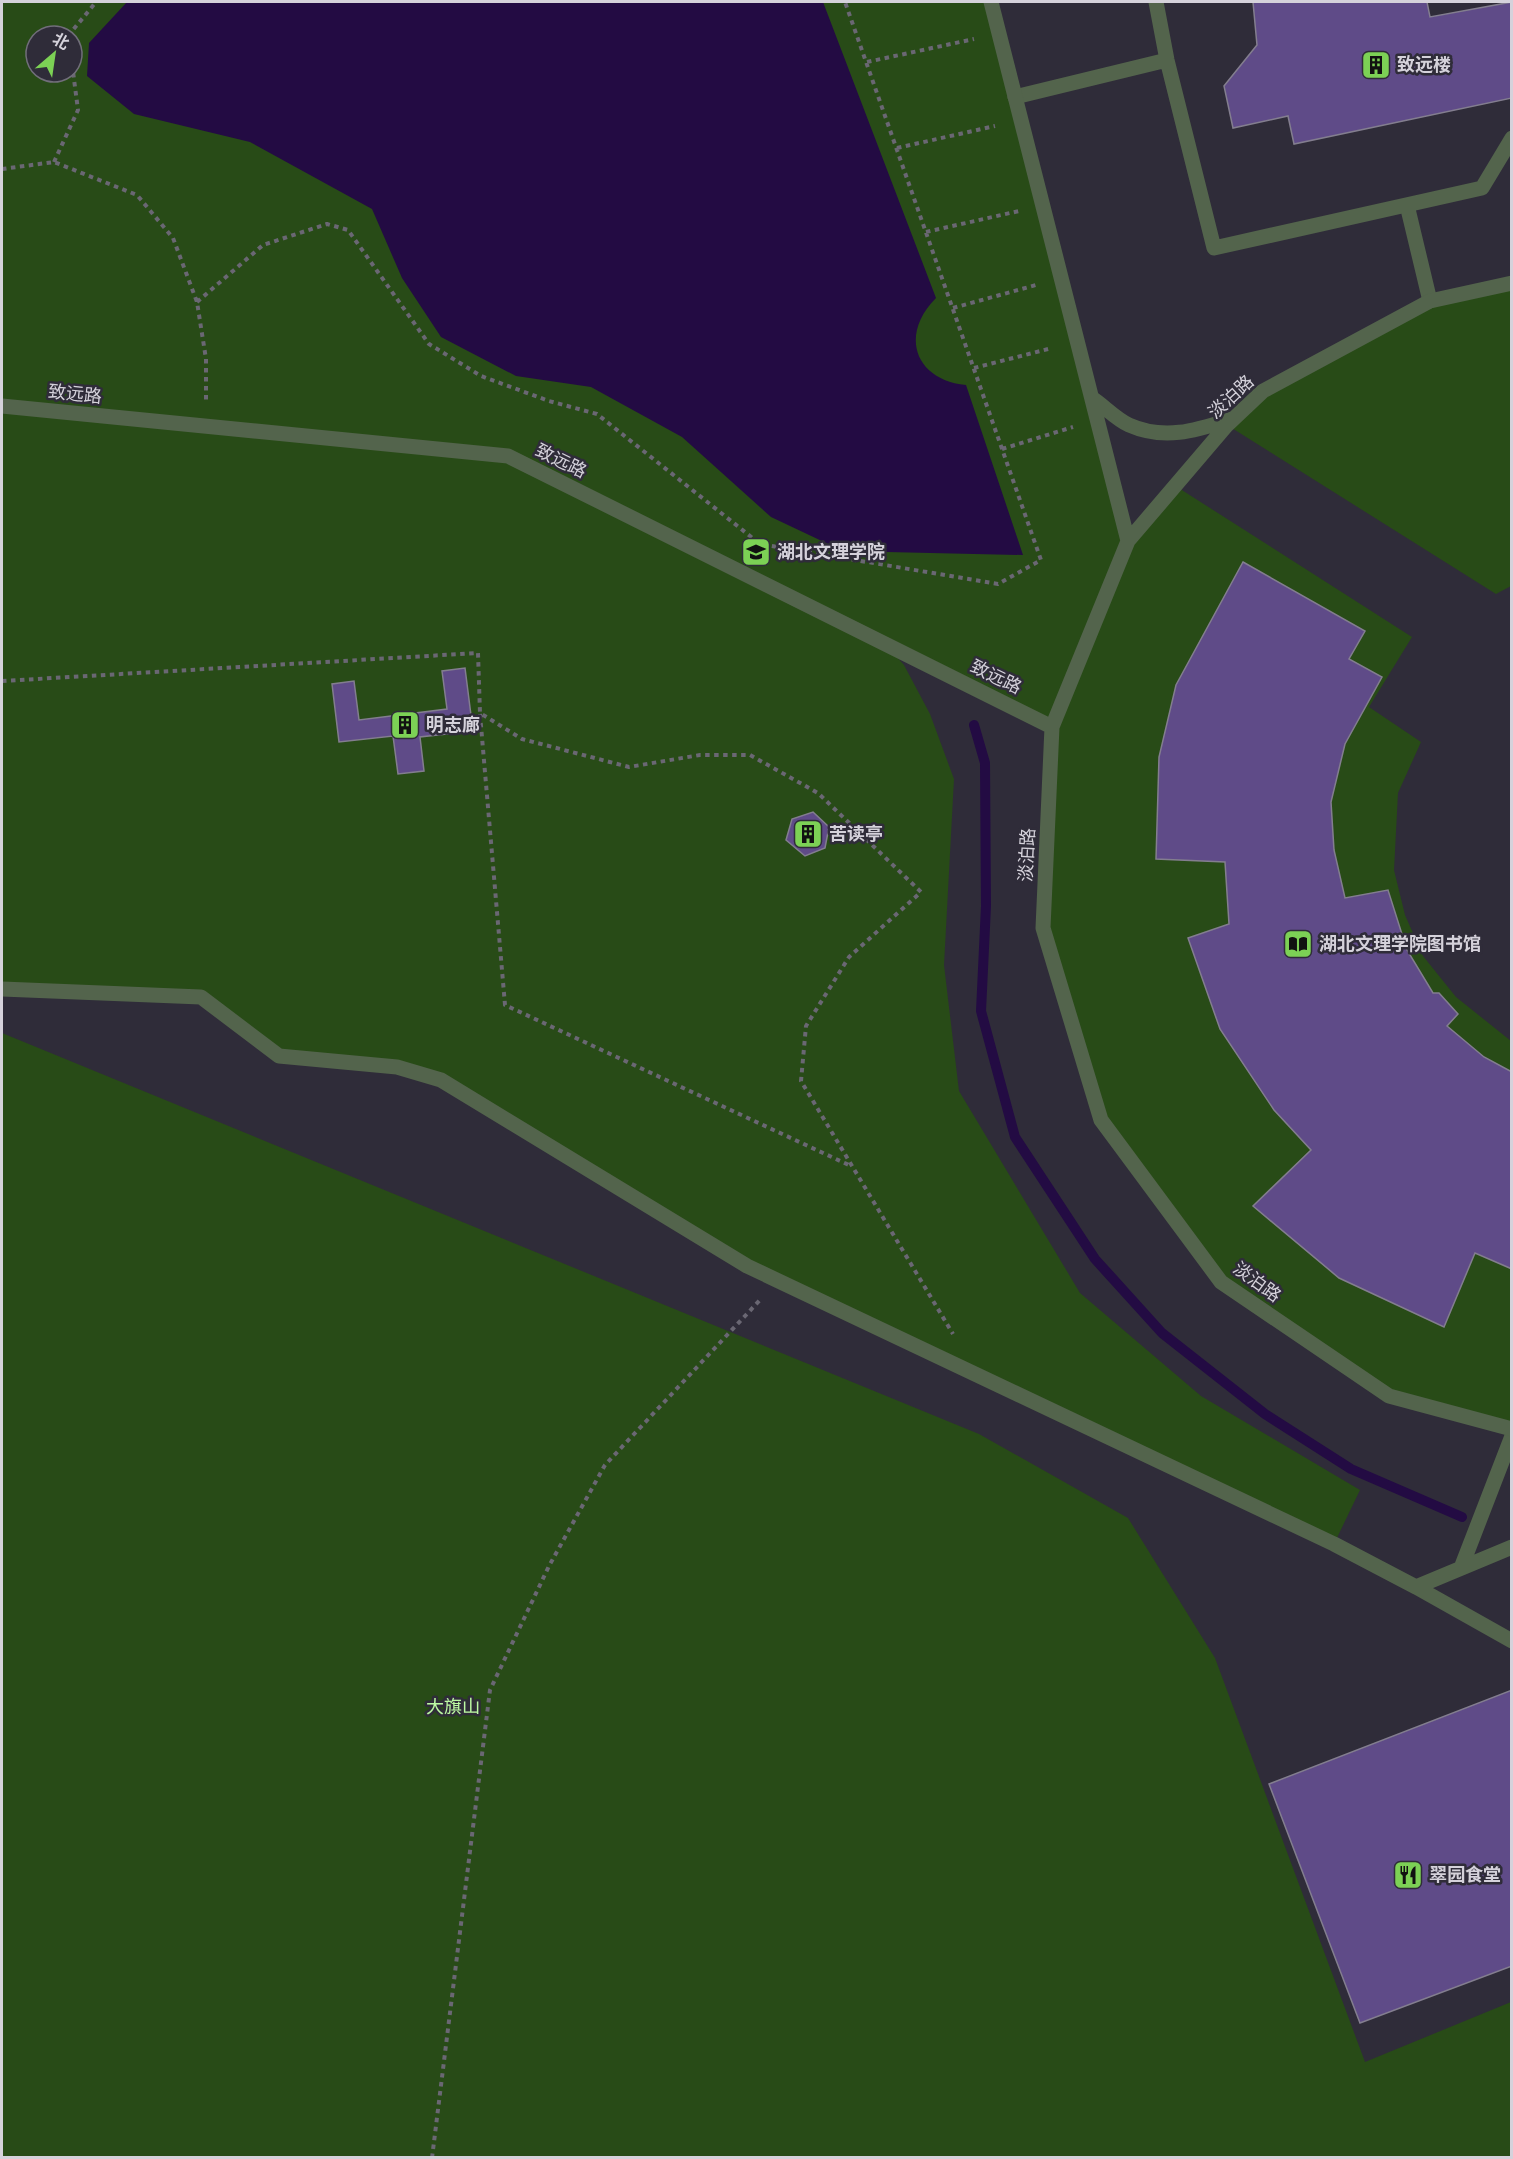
<svg xmlns="http://www.w3.org/2000/svg" width="1513" height="2159" font-family="'DM Sans','Noto Sans SC',sans-serif">
	<style>
		.green { fill: #284b17; fill-rule: evenodd }
		.water { fill: #230b43 }
		.lines { fill: none; stroke-linecap: round; stroke-linejoin: round }
		.stream { stroke: #230b43; stroke-width: 10 }
		.building { fill: #5f4b88; stroke: #837e8f; stroke-width: 1.5 }
		.path { stroke: #6a6773; stroke-width: 4; stroke-dasharray: 4.5 4.5; stroke-linecap: butt }
		.service { stroke: #53644c; stroke-width: 15 }
		.minor { stroke: #53644c; stroke-width: 15 }
		.labels { text-anchor: middle; stroke-width: 5; stroke-linejoin: round; paint-order: stroke }
		.poi-label { font-size: 18px; font-weight: bold; fill: #d5d2db; stroke: #2f2c39; text-anchor: start }
		.street-label { font-size: 18px; fill: #d5d2db; stroke: #2f2c39 }
		.park-label { font-size: 18px; fill: #bcf9a3; stroke: #2f2c39 }
	</style>
	<rect width="100%" height="100%" fill="#2f2c39"/>
	<!-- green -->
	<path class="green" d="M 2,2 L 991,2 L 1128,540 L 1174,485 L 1412,637 L 1369,707 L 1421,742 L 1398,793 L 1394,870 L 1405,915 L 1423,956 L 1456,997 L 1511,1041 L 1511,1429 L 1389,1396 L 1221,1282 L 1101,1120 L 1043,928 L 1052,727 L 886,645 L 904,665 L 930,714 L 954,779 L 944,965 L 959,1091 L 1080,1293 L 1201,1396 L 1360,1490 L 1334,1544 L 747,1266 L 441,1080 L 279,1056 L 201,997 L 2,989 ZM 36,36 L 72,36 L 72,72 L 36,72 Z
		M 1511,283 L 1511,586 L 1496,594 L 1227,425 L 1263,391 L 1430,301 Z
		M 2,1033 L 979,1434 L 1128,1518 L 1215,1658 L 1365,2062 L 1511,2002 L 1511,2157 L 2,2157 Z"/>
	<!-- water -->
	<path class="water" d="M 127,2 L 823,2 L 936,298 C 899,335 915,380 966,385 L 1023,555 L 843,551 L 771,517 L 682,437 L 591,387 L 516,376 L 441,337 L 402,278 L 372,209 L 250,142 L 134,114 L 87,76 L 89,43 Z"/>
	<g class="lines">
		<!-- stream -->
		<path class="stream" d="M 974,725 L 985,763 L 986,906 L 981,1011 L 1015,1137 L 1095,1259 L 1162,1333 L 1265,1414 L 1351,1469 L 1462,1517"/>
	</g>
	<!-- building -->
	<path class="building" d="M 1253,2 L 1427,2 L 1430,17 L 1512,2 L 1512,98 L 1294,144 L 1288,116 L 1233,128 L 1224,86 L 1257,45 Z
		M 1243,562 L 1365,631 L 1349,659 L 1382,677 L 1345,744 L 1331,802 L 1334,850 L 1345,898 L 1388,890 L 1407,950 L 1433,993 L 1439,993 L 1458,1014 L 1447,1026 L 1484,1057 L 1512,1072 L 1512,1269 L 1475,1253 L 1444,1327 L 1339,1278 L 1253,1206 L 1311,1150 L 1274,1110 L 1220,1029 L 1188,938 L 1229,924 L 1225,862 L 1156,859 L 1159,757 L 1176,685 Z
		M 465,668 L 473,731 L 420,737 L 424,771 L 398,774 L 393,736 L 339,742 L 332,684 L 354,681 L 359,720 L 447,709 L 442,671 Z
		M 813,812 L 829,827 L 825,848 L 805,856 L 786,840 L 792,819 Z
		M 1512,1690 L 1512,1966 L 1360,2023 L 1269,1784 Z"/>
	<g class="lines">
		<!-- path -->
		<path class="path" d="M 68,36 L 96,2
			M 867,62 L 974,39
			M 897,148 L 995,126
			M 54,162 L 78,110 L 72,64
			M 2,169 L 54,162 L 137,195 L 173,238 L 197,302 L 206,359 L 206,400
			M 926,232 L 1019,211
			M 197,302 L 263,245 L 327,224 L 348,230 L 429,344 L 481,376 L 549,401 L 597,414 L 760,544 L 998,584 L 1041,560 L 845,2
			M 953,308 L 1036,285
			M 974,368 L 1052,348
			M 1002,449 L 1073,427
			M 2,681 L 478,653 L 480,713 L 522,739 L 629,767 L 700,755 L 750,755 L 818,793 L 921,892 L 849,957 L 806,1026 L 801,1081 L 953,1334
			M 480,714 L 505,1005 L 851,1166
			M 432,2158 L 490,1690 L 549,1566 L 605,1465 L 760,1300"/>
		<!-- service -->
		<path class="service" d="M 1156,2 L 1167,60 L 1214,248 L 1482,188 L 1512,138
			M 1015,97 L 1167,60
			M 1407,205 L 1430,301
			M 2,989 L 201,997 L 279,1056 L 397,1067 L 441,1080 L 747,1266 L 1334,1544 L 1416,1587
			M 1512,1547 L 1416,1587 L 1512,1641
			M 1461,1568 L 1512,1436"/>
		<!-- minor -->
		<path class="minor" d="M 991,2 L 1128,541
			M 1512,283 L 1430,301 L 1263,391 L 1227,425 L 1128,541 L 1052,727 L 1043,928 L 1101,1120 L 1221,1282 L 1389,1396 L 1512,1429
			M 1092,398 C 1104,406 1116,419 1129,425 C 1165,441 1197,430 1232,419
			M 2,406 L 508,456 L 1052,727"/>
	</g>
	<!-- icons -->
	<defs>
		<g id="building-square" transform="scale(1.5)"><rect x="-9" y="-9" width="18" height="18" rx="4" fill="#7cd155" stroke="#2f2c39"/><path d="M-4-6H4V6H1V3H-1V6H-4ZM-2.5-4.3h1.7v1.8h-1.7ZM.8-4.3h1.7v1.8H.8ZM-2.5-1h1.7V.8h-1.7ZM.8-1h1.7V.8H.8Z" fill="#111"/></g>
		<g id="university-square" transform="scale(1.5)"><rect x="-9" y="-9" width="18" height="18" rx="4" fill="#7cd155" stroke="#2f2c39"/><path d="M0-5L7-2L0 1L-7-2ZM-4 1L0 2.5L4 1V4Q0 6-4 4Z" fill="#111"/></g>
		<g id="library-square" transform="scale(1.5)"><rect x="-9" y="-9" width="18" height="18" rx="4" fill="#7cd155" stroke="#2f2c39"/><path d="M-6-4Q-3-5.5-.7-3.5V5Q-3 3-6 4ZM6-4Q3-5.5 .7-3.5V5Q3 3 6 4Z" fill="#111"/></g>
		<g id="restaurant-square" transform="scale(1.5)"><rect x="-9" y="-9" width="18" height="18" rx="4" fill="#7cd155" stroke="#2f2c39"/><path d="M-5-6h1v4h1v-4h1v4h1v-4h1v5L-1.5 .5V6h-2V.5L-5-1ZM5-6V6H3V1.5H1.5Q1.5-4 5-6Z" fill="#111"/></g>
	</defs>
	<g fill-rule="evenodd">
		<use href="#building-square" x="1376" y="65"/>
		<use href="#university-square" x="756" y="552"/>
		<use href="#building-square" x="405" y="725"/>
		<use href="#building-square" x="808" y="834"/>
		<use href="#library-square" x="1298" y="944"/>
		<use href="#restaurant-square" x="1408" y="1875"/>
	</g>
	<g class="labels">
		<!-- poi labels -->
		<g class="poi-label">
			<text x="1397" y="71">致远楼</text>
			<text x="777" y="558">湖北文理学院</text>
			<text x="426" y="731">明志廊</text>
			<text x="829" y="840">苦读亭</text>
			<text x="1319" y="950">湖北文理学院图书馆</text>
			<text x="1429" y="1881">翠园食堂</text>
		</g>
		<!-- street labels -->
		<g class="street-label">
			<text transform="translate(75 394) rotate(6)" y="6">致远路</text>
			<text transform="translate(1231 397) rotate(-43)" y="6">淡泊路</text>
			<text transform="translate(561 461) rotate(26)" y="6">致远路</text>
			<text transform="translate(996 677) rotate(26)" y="6">致远路</text>
			<text transform="translate(1027 855) rotate(-87)" y="6">淡泊路</text>
			<text transform="translate(1257 1282) rotate(36)" y="6">淡泊路</text>
		</g>
		<!-- park labels -->
		<g class="park-label">
			<text x="453" y="1713">大旗山</text>
		</g>
	</g>
	<!-- border -->
	<rect width="1513" height="2159" fill="none" stroke="#d5d2db" stroke-width="6"/>
	<!-- north arrow -->
	<g transform="translate(54 54) rotate(29)"><circle r="28" fill="#2f2c39" stroke="#716e7a" stroke-width="1.5"/>
	<path d="M0-4.5L10 22L0 15L-10 22Z" fill="#7cd155"/>
	<text y="-9" font-size="16" font-weight="bold" text-anchor="middle" fill="#d5d2db">北</text>
	</g>
</svg>
